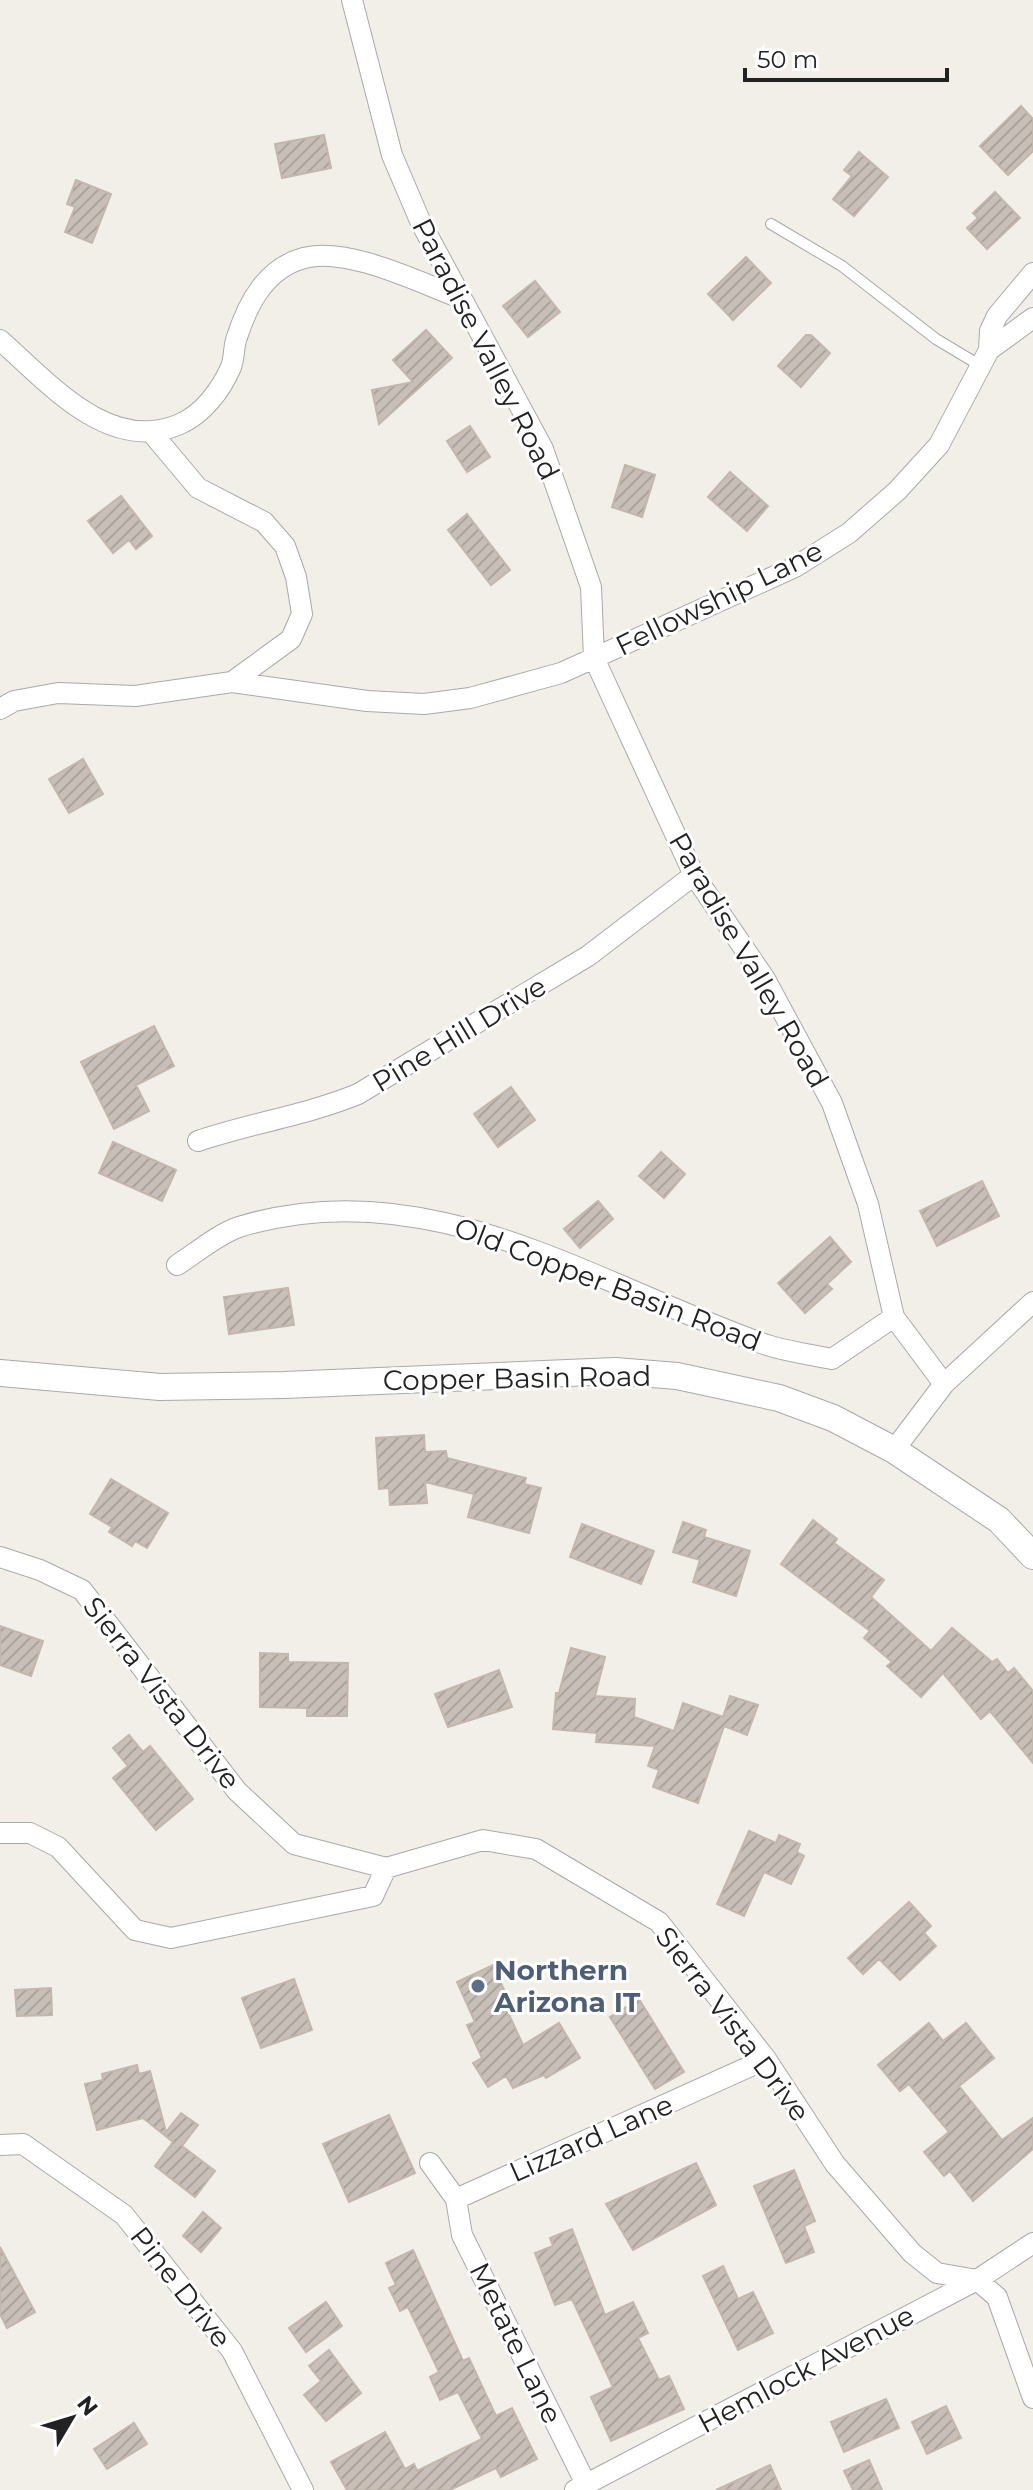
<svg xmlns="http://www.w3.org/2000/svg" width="1033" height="2490" font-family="Montserrat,sans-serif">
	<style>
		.building { fill: url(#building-hatch); stroke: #c4b6ab; stroke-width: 2 }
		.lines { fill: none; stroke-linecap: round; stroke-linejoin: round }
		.service-casing { stroke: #a9a9a9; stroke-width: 12 }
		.minor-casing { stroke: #a9a9a9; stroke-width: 22 }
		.tertiary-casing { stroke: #a9a9a9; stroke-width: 28 }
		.service { stroke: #fff; stroke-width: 10 }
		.minor { stroke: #fff; stroke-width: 20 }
		.tertiary { stroke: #fff; stroke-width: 26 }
		.service-dot { fill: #5c6f8a; stroke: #fff; stroke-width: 3 }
		.labels { text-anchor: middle; stroke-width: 6; stroke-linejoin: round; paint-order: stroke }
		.street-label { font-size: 28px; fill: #222; stroke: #fff }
		.service-label { font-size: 28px; font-weight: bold; fill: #4e5e75; stroke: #fff; text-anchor: start }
	</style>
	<defs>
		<pattern id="building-hatch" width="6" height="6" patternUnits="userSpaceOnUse" patternTransform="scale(2)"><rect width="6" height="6" fill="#c7bfb8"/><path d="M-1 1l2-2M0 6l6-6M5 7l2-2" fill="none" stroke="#aba49e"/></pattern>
	</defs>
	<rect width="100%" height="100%" fill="#f2efe9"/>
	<!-- building -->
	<path class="building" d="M 1021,106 L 1033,119 L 1033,151 L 1008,175 L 980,146 Z
		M 324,135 L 331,168 L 282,178 L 275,144 Z
		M 859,152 L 888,177 L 854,216 L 833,199 L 852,176 L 844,170 Z
		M 76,180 L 111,194 L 92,243 L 65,232 L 75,207 L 67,204 Z
		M 995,192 L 1020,218 L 987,249 L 967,228 L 978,218 L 973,213 Z
		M 746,257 L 771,283 L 733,320 L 708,294 Z
		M 535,281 L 560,312 L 528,337 L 503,306 Z
		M 426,330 L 452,358 L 379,424 L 372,390 L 413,382 L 393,360 Z
		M 806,335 L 811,335 L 830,353 L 801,387 L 778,366 Z
		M 470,426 L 490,457 L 467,472 L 447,441 Z
		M 625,465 L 655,475 L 642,517 L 612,507 Z
		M 730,472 L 768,506 L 747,531 L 708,497 Z
		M 121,496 L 152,536 L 136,549 L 129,540 L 113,553 L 88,521 Z
		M 467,514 L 510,570 L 491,585 L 448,530 Z
		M 83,759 L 103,794 L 69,813 L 49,779 Z
		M 154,1026 L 174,1066 L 136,1085 L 149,1111 L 114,1129 L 81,1062 Z
		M 511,1087 L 535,1120 L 498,1147 L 474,1114 Z
		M 113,1142 L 176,1170 L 162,1201 L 99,1173 Z
		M 661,1152 L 685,1174 L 664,1198 L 639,1176 Z
		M 982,1181 L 999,1216 L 937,1246 L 920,1211 Z
		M 598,1201 L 613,1219 L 580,1248 L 564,1229 Z
		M 830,1237 L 851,1262 L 827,1284 L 832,1289 L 805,1313 L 778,1283 Z
		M 288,1288 L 294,1325 L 229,1334 L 224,1297 Z
		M 424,1435 L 425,1452 L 446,1451 L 447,1458 L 526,1478 L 524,1484 L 541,1488 L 529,1533 L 468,1517 L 474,1494 L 425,1482 L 427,1503 L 390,1505 L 389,1488 L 379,1489 L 376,1438 Z
		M 111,1479 L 168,1513 L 147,1548 L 135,1541 L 132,1546 L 109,1532 L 112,1527 L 90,1514 Z
		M 813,1520 L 837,1539 L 834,1543 L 884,1580 L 871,1597 L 931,1651 L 952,1628 L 992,1662 L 997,1659 L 1008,1673 L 1014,1668 L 1033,1691 L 1033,1763 L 990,1711 L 981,1719 L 943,1673 L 921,1697 L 887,1666 L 892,1662 L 864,1638 L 870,1631 L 781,1564 Z
		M 683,1522 L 706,1530 L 704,1537 L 750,1551 L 736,1596 L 693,1582 L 700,1560 L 673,1552 Z
		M 582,1524 L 654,1551 L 641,1584 L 570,1557 Z
		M 0,1626 L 43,1641 L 31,1676 L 0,1665 Z
		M 571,1648 L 605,1657 L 595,1696 L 635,1699 L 634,1717 L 674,1731 L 683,1703 L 723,1717 L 730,1696 L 758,1705 L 747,1735 L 724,1726 L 698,1803 L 653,1787 L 659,1770 L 648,1766 L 655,1746 L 596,1742 L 597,1733 L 553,1729 L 556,1693 L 559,1693 Z
		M 260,1653 L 288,1654 L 288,1662 L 348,1663 L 347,1716 L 307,1716 L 307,1708 L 260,1707 Z
		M 499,1670 L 512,1707 L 448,1727 L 435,1694 Z
		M 129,1735 L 143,1752 L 150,1746 L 193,1799 L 156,1830 L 113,1778 L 128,1766 L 113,1748 Z
		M 749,1831 L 776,1843 L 779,1835 L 800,1844 L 797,1852 L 804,1856 L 791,1884 L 764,1872 L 744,1916 L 717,1904 Z
		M 909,1902 L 931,1926 L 924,1933 L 936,1946 L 900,1980 L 879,1959 L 863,1974 L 848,1958 Z
		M 493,1965 L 505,1992 L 500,1995 L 523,2045 L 559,2023 L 580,2058 L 546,2078 L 544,2075 L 513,2088 L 506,2076 L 488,2087 L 473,2063 L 482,2058 L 467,2025 L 475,2022 L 457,1982 Z
		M 294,1979 L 312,2030 L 261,2048 L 242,1998 Z
		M 51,1988 L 52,2015 L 17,2016 L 15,1990 Z
		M 639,1999 L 684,2072 L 655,2089 L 610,2017 Z
		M 929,2023 L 943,2041 L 966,2023 L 994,2058 L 959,2086 L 1002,2140 L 1033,2118 L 1033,2149 L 973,2201 L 950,2171 L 944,2176 L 924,2152 L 949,2132 L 909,2084 L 900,2091 L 878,2065 Z
		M 137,2065 L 139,2074 L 150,2071 L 166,2132 L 181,2113 L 198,2125 L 182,2146 L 215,2171 L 195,2197 L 155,2166 L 173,2142 L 143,2118 L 97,2130 L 85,2084 L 103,2080 L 102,2074 Z
		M 389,2115 L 415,2173 L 349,2202 L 323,2144 Z
		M 696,2163 L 716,2205 L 633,2250 L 606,2204 Z
		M 794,2170 L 815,2221 L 804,2226 L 814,2252 L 786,2263 L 754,2186 Z
		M 203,2212 L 221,2228 L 201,2252 L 183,2236 Z
		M 572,2229 L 605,2315 L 633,2302 L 648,2333 L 638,2338 L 659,2380 L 669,2376 L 684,2409 L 611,2441 L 591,2397 L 613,2387 L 572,2299 L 555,2305 L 535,2253 L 553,2246 L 550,2238 Z
		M 0,2247 L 35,2312 L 7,2328 L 0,2314 Z
		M 413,2250 L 463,2361 L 469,2358 L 496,2416 L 512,2408 L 537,2459 L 501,2477 L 496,2468 L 450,2490 L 347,2490 L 331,2462 L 385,2432 L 405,2469 L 414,2464 L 417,2471 L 482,2439 L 458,2392 L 440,2400 L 430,2377 L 439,2372 L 408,2307 L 400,2311 L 389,2288 L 396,2285 L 386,2263 Z
		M 723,2266 L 738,2299 L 753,2292 L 773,2333 L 738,2350 L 703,2276 Z
		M 326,2302 L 342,2326 L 306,2352 L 289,2328 Z
		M 329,2350 L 361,2393 L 326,2421 L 304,2395 L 321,2381 L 309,2366 Z
		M 886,2399 L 899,2428 L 844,2452 L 831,2422 Z
		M 946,2406 L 961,2438 L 927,2454 L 912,2422 Z
		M 134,2423 L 147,2444 L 107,2469 L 94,2449 Z
		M 869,2460 L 882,2490 L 853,2490 L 844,2471 Z
		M 770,2465 L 781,2490 L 716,2490 Z"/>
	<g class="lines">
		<!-- service casing -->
		<g class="service-casing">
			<path id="service" d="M 771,224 L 842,266 L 936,339 L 981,366"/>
		</g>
		<!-- minor casing -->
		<g class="minor-casing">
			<path id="minor" d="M 352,0 L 392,155 L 421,223 L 543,449 L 591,587 L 594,658 L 694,875 L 765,979 L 832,1103 L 868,1204 L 894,1317 L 944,1384
				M 0,340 C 48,382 109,455 180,424 C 203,414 221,390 231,367 C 235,357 233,347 237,337 C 248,303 266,268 304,258 C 347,246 420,283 461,298
				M 989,350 L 1033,318
				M 151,432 L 198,488 L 264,522 L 285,546 L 296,577 L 302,614 L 291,639 L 232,682
				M 0,709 L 14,701 L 58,693 L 135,696 L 232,682 L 367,701 L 424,704 L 470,698 L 561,673 L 795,567 L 849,533 L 897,491 L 939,445 L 989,350 L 990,331 L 997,316 L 1033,273
				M 198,1141 C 251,1123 307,1115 358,1094 L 588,956 L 694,875
				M 177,1265 C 196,1253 218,1234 239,1227 C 426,1169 590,1282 761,1343 C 783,1351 808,1354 832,1359 L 894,1317
				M 894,1450 L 944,1384 L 1033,1302
				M 0,1557 L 40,1570 L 82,1590 L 237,1791 L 294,1844 L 386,1868 L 483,1840 L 536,1849 L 659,1922 L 766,2059 L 835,2164 L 912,2253 L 937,2273 L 977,2280 L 997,2297 L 1033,2398
				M 0,1833 L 30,1833 L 58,1847 L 135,1930 L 171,1938 L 373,1896 L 386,1868
				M 0,2145 L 23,2144 L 124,2215 L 232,2351 L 303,2490
				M 430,2163 L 456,2199 L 766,2059
				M 456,2199 L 462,2235 L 586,2484
				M 575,2490 L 977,2280 L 1033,2243"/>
		</g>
		<!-- tertiary casing -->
		<g class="tertiary-casing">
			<path id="tertiary" d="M 0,1373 L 160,1387 L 284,1385 L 615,1371 L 677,1376 L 779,1398 L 833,1418 L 894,1450 L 999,1520 L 1033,1556"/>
		</g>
		<!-- service -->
		<use href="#service" class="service"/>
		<!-- minor -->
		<use href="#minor" class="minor"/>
		<!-- tertiary -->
		<use href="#tertiary" class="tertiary"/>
	</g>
	<!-- markers -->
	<circle class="service-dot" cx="478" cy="1986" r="8"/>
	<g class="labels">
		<!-- street labels -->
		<g class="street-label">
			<text transform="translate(486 349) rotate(63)" y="10">Paradise Valley Road</text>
			<text transform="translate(719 598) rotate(-26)" y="10">Fellowship Lane</text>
			<text transform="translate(749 960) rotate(60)" y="10">Paradise Valley Road</text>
			<text transform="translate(459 1034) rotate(-31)" y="10">Pine Hill Drive</text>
			<text transform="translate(608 1284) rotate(21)" y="10">Old Copper Basin Road</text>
			<text transform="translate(517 1378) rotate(-1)" y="10">Copper Basin Road</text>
			<text transform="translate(162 1693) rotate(52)" y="10">Sierra Vista Drive</text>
			<text transform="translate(733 2024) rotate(53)" y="10">Sierra Vista Drive</text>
			<text transform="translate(591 2138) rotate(-24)" y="10">Lizzard Lane</text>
			<text transform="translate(181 2287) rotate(52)" y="10">Pine Drive</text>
			<text transform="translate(516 2343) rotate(64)" y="10">Metate Lane</text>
			<text transform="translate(806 2369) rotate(-28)" y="10">Hemlock Avenue</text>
		</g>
		<!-- service labels -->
		<g class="service-label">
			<text x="494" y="1980">Northern<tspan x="494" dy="32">Arizona IT</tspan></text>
		</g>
	</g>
	<!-- north arrow -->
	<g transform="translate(72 2418) rotate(52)" stroke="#ffffff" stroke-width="6" paint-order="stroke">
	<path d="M0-6L14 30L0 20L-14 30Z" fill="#222222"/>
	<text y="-12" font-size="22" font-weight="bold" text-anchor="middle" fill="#222222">N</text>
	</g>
	<!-- scale -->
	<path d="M745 68v12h202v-12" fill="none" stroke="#222222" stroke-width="4"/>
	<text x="757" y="68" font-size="24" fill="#222222" stroke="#ffffff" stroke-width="6" paint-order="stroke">50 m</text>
</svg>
